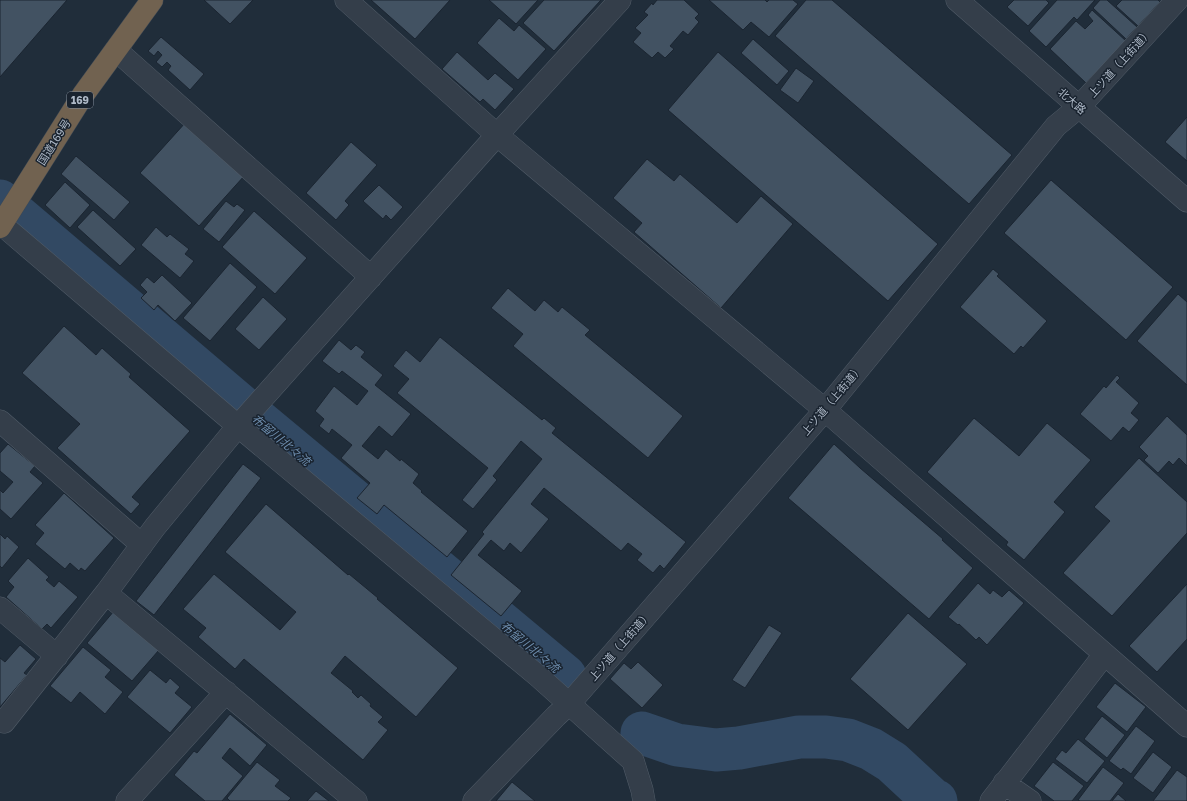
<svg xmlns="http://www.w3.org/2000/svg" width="1187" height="801" font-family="'Golos Text','Noto Sans JP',sans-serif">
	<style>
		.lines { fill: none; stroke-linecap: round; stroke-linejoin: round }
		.river { stroke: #324963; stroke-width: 43 }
		.building { fill: #425262; stroke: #1b2531 }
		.minor-casing { stroke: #515c68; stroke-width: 23 }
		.highway-casing { stroke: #3e4955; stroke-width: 23 }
		.minor { stroke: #343e4a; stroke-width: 22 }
		.highway { stroke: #716250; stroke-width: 22 }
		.labels { text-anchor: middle; stroke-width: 3; stroke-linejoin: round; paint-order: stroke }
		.shield { fill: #19232f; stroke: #818c99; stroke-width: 1 }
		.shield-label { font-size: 10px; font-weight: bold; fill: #aeb9c7 }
		.street-label { font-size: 11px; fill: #aeb9c7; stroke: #19232f }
		.water-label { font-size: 12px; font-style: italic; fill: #6d8cac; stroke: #19232f }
	</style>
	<rect width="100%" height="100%" fill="#202d3a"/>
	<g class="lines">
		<!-- river -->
		<path class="river" d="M 0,201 L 255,418 L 565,676
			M 642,733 L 677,745 L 716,750 L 739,748 L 799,737 L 826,737 L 848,740 L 871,749 L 892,762 L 933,800 L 936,801"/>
	</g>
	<!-- building -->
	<path class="building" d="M 0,0 L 67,0 L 0,77 Z
		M 204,0 L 253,0 L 230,24 Z
		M 371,0 L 450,0 L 415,39 Z
		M 489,0 L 538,0 L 516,24 Z
		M 544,0 L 601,0 L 554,51 L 523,23 Z
		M 657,0 L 684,0 L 699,14 L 695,18 L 699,22 L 688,35 L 683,31 L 670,46 L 674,49 L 665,58 L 658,52 L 652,58 L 633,42 L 641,33 L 635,28 L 648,15 L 644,12 L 652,3 L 653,5 Z
		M 709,0 L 765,0 L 767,2 L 769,0 L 793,0 L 798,4 L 769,37 L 751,22 L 743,30 Z
		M 806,0 L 832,0 L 1012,155 L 969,204 L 775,36 Z
		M 1014,0 L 1046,0 L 1049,3 L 1028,26 L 1007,7 Z
		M 1057,0 L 1095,0 L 1077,20 L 1074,17 L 1046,47 L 1029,31 Z
		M 1100,0 L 1107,0 L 1137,27 L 1126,39 L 1093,8 Z
		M 1122,0 L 1158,0 L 1160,2 L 1138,26 L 1116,6 Z
		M 1092,10 L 1126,41 L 1086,83 L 1050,49 L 1076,21 L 1085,29 L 1093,21 L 1088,15 Z
		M 499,18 L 514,31 L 519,25 L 546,49 L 518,80 L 477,43 Z
		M 161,37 L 204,74 L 190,90 L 168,70 L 171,66 L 167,62 L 162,67 L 156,62 L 162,55 L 158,51 L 154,56 L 148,51 Z
		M 753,39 L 789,71 L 777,85 L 741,53 Z
		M 457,52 L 488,80 L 495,73 L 514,89 L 495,110 L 483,99 L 480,102 L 442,69 Z
		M 718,52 L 938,244 L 888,301 L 668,110 Z
		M 796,68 L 814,81 L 798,103 L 780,90 Z
		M 1187,117 L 1187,161 L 1165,142 Z
		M 186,122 L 245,175 L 199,226 L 140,173 Z
		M 351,142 L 377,165 L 345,201 L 349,205 L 336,220 L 306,193 Z
		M 76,156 L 130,202 L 114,220 L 61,174 Z
		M 647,159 L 674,181 L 680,174 L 737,223 L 761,196 L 793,224 L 721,308 L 634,232 L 642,223 L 613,198 Z
		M 1051,180 L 1173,287 L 1126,340 L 1004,233 Z
		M 65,182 L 90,205 L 70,228 L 45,205 Z
		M 379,185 L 403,207 L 391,220 L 386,215 L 383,219 L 363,201 Z
		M 226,201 L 234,207 L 237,204 L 245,210 L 219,242 L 203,229 Z
		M 93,210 L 136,249 L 120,266 L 77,227 Z
		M 254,211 L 307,258 L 275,294 L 222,247 Z
		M 156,227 L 167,237 L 170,234 L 189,249 L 185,254 L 194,261 L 180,278 L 141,245 Z
		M 230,263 L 257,287 L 210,341 L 183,318 Z
		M 993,269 L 999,274 L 997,276 L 1047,321 L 1023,348 L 1021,346 L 1014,354 L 960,307 Z
		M 162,275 L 192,303 L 175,321 L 158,305 L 154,310 L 141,298 L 147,292 L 140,285 L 147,277 L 154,283 Z
		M 508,288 L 535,311 L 544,300 L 558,312 L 562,307 L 590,330 L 585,335 L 683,416 L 648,458 L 513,346 L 523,334 L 491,308 Z
		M 1178,294 L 1187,302 L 1187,385 L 1137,341 Z
		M 263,297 L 287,319 L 259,350 L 235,329 Z
		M 64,326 L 96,355 L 102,348 L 131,374 L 129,377 L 190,431 L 132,497 L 140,504 L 131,514 L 57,448 L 80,424 L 22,373 Z
		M 440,337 L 542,420 L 544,418 L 556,428 L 552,433 L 686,542 L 664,569 L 660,565 L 653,573 L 637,560 L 642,554 L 628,543 L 621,551 L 544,488 L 531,504 L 549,519 L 521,553 L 510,543 L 504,551 L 491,540 L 478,555 L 522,591 L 501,616 L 451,575 L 484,534 L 482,532 L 542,459 L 521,441 L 493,476 L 497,480 L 473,509 L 462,500 L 488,468 L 397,393 L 409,379 L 393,366 L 406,350 L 420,362 Z
		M 339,340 L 351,350 L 356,345 L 365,352 L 361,357 L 383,375 L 375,385 L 411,414 L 392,437 L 379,426 L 362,446 L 378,459 L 386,449 L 400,461 L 401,459 L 419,474 L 413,483 L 422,491 L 421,492 L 468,531 L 447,557 L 384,505 L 377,514 L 357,498 L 370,483 L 341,458 L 352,445 L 332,429 L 329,434 L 319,426 L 324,419 L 315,411 L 334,386 L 357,405 L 368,391 L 342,371 L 339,374 L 322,361 Z
		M 1117,375 L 1120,378 L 1116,382 L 1139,403 L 1131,413 L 1139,420 L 1129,432 L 1123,427 L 1111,441 L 1080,414 L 1104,386 L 1106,388 Z
		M 1167,416 L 1187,435 L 1187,466 L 1179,458 L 1173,465 L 1169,461 L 1158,473 L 1144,460 L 1148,456 L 1139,447 Z
		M 974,418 L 1019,456 L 1047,423 L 1091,460 L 1054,502 L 1065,512 L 1024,560 L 1006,545 L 1008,542 L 927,472 Z
		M 8,444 L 35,466 L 30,472 L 43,483 L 11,519 L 0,509 L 0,490 L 3,493 L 13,482 L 0,471 L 0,453 Z
		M 834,444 L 860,468 L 943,539 L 942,540 L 973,568 L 929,619 L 788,498 Z
		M 1139,458 L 1187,502 L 1187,533 L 1112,616 L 1063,573 L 1110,521 L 1094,507 Z
		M 243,464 L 261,478 L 154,615 L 136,601 Z
		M 64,493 L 114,538 L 85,571 L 81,568 L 79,571 L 70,563 L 65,569 L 35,544 L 44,533 L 35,525 Z
		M 266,504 L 348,575 L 349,574 L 378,598 L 377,599 L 458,668 L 416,717 L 345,656 L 331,673 L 353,691 L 352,692 L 358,698 L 361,695 L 371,704 L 370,706 L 383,717 L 378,722 L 388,730 L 363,760 L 244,659 L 235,669 L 198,637 L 206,628 L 183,609 L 214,574 L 280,630 L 296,612 L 225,552 Z
		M 0,534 L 5,539 L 7,536 L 19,547 L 2,568 L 0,566 Z
		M 28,558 L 49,577 L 46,580 L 54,587 L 59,581 L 78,597 L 51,628 L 47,624 L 42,629 L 6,597 L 14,587 L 8,581 Z
		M 978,583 L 990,594 L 993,590 L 1002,597 L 1009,590 L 1024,603 L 987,645 L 979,637 L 976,640 L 959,624 L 958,625 L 948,617 Z
		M 1187,584 L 1187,639 L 1157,672 L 1129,646 Z
		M 114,611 L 159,650 L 132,681 L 87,643 Z
		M 908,613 L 967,664 L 908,730 L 850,679 Z
		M 769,625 L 782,633 L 745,688 L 732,680 Z
		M 20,645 L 36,659 L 24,673 L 27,675 L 0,707 L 0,658 L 5,662 Z
		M 83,647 L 111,670 L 105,677 L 123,692 L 105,714 L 80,692 L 71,703 L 50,686 Z
		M 638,662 L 663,685 L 642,708 L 610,679 L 624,663 L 631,669 Z
		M 150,670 L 166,683 L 170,678 L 180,687 L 175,693 L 192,707 L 170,733 L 127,697 Z
		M 1115,683 L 1146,707 L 1127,732 L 1096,707 Z
		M 230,714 L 267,745 L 250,766 L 230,748 L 222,758 L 243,776 L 222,801 L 205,801 L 174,775 L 194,751 L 197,753 Z
		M 1102,716 L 1125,735 L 1107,758 L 1084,739 Z
		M 1136,726 L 1155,741 L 1131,774 L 1123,768 L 1121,770 L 1109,761 Z
		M 1078,739 L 1105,761 L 1087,783 L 1055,759 L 1062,750 L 1066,753 Z
		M 1153,752 L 1172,767 L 1153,793 L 1133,778 Z
		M 257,762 L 280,780 L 275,786 L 291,798 L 288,801 L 230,801 L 227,798 Z
		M 1053,762 L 1084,786 L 1072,801 L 1054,801 L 1034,786 Z
		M 1103,767 L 1124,783 L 1110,801 L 1080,801 L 1078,800 Z
		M 1177,770 L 1187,777 L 1187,801 L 1153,801 Z
		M 512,782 L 535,801 L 496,801 Z
		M 316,791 L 329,801 L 307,801 Z
		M 1118,794 L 1126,801 L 1112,801 Z"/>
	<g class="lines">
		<!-- minor casing -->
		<g class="minor-casing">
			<path id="minor" d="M 346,0 L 497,135 L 825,410 L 1187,726
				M 957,0 L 1187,201
				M 116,50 L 371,277
				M 0,223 L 238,426 L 538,676 L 633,761 L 642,790 L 644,801
				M 0,421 L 142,545
				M 0,608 L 57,656
				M 4,722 L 106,593
				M 1004,783 L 1030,801
				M 127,801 L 226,692
				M 356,801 L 106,593 L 155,527 L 238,426 L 497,135 L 620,0
				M 474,801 L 556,716 L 569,704 L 825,410 L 1056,126 L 1079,107 L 1177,0
				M 991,801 L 1104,655"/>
		</g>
		<!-- highway casing -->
		<g class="highway-casing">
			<path id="highway" d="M 0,227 L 83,95 L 152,0"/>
		</g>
		<!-- minor -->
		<use href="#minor" class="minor"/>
		<!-- highway -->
		<use href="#highway" class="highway"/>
	</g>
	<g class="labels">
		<!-- shield labels -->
		<rect class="shield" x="67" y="92" width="26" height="16" rx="3"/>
		<g class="shield-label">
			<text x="80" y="104">169</text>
		</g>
		<!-- street labels -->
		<g class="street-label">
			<text transform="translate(1120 63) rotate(-48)" y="4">上ツ道（上街道）</text>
			<text transform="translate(1072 101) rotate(41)" y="4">北大路</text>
			<text transform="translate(54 142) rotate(-58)" y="4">国道169号</text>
			<text transform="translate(832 400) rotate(-50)" y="4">上ツ道（上街道）</text>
			<text transform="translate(620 646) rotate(-49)" y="4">上ツ道（上街道）</text>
		</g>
		<!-- water labels -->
		<g class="water-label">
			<text transform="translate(281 440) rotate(40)" y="4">布留川北々流</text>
			<text transform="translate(530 647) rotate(40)" y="4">布留川北々流</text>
		</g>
	</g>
</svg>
